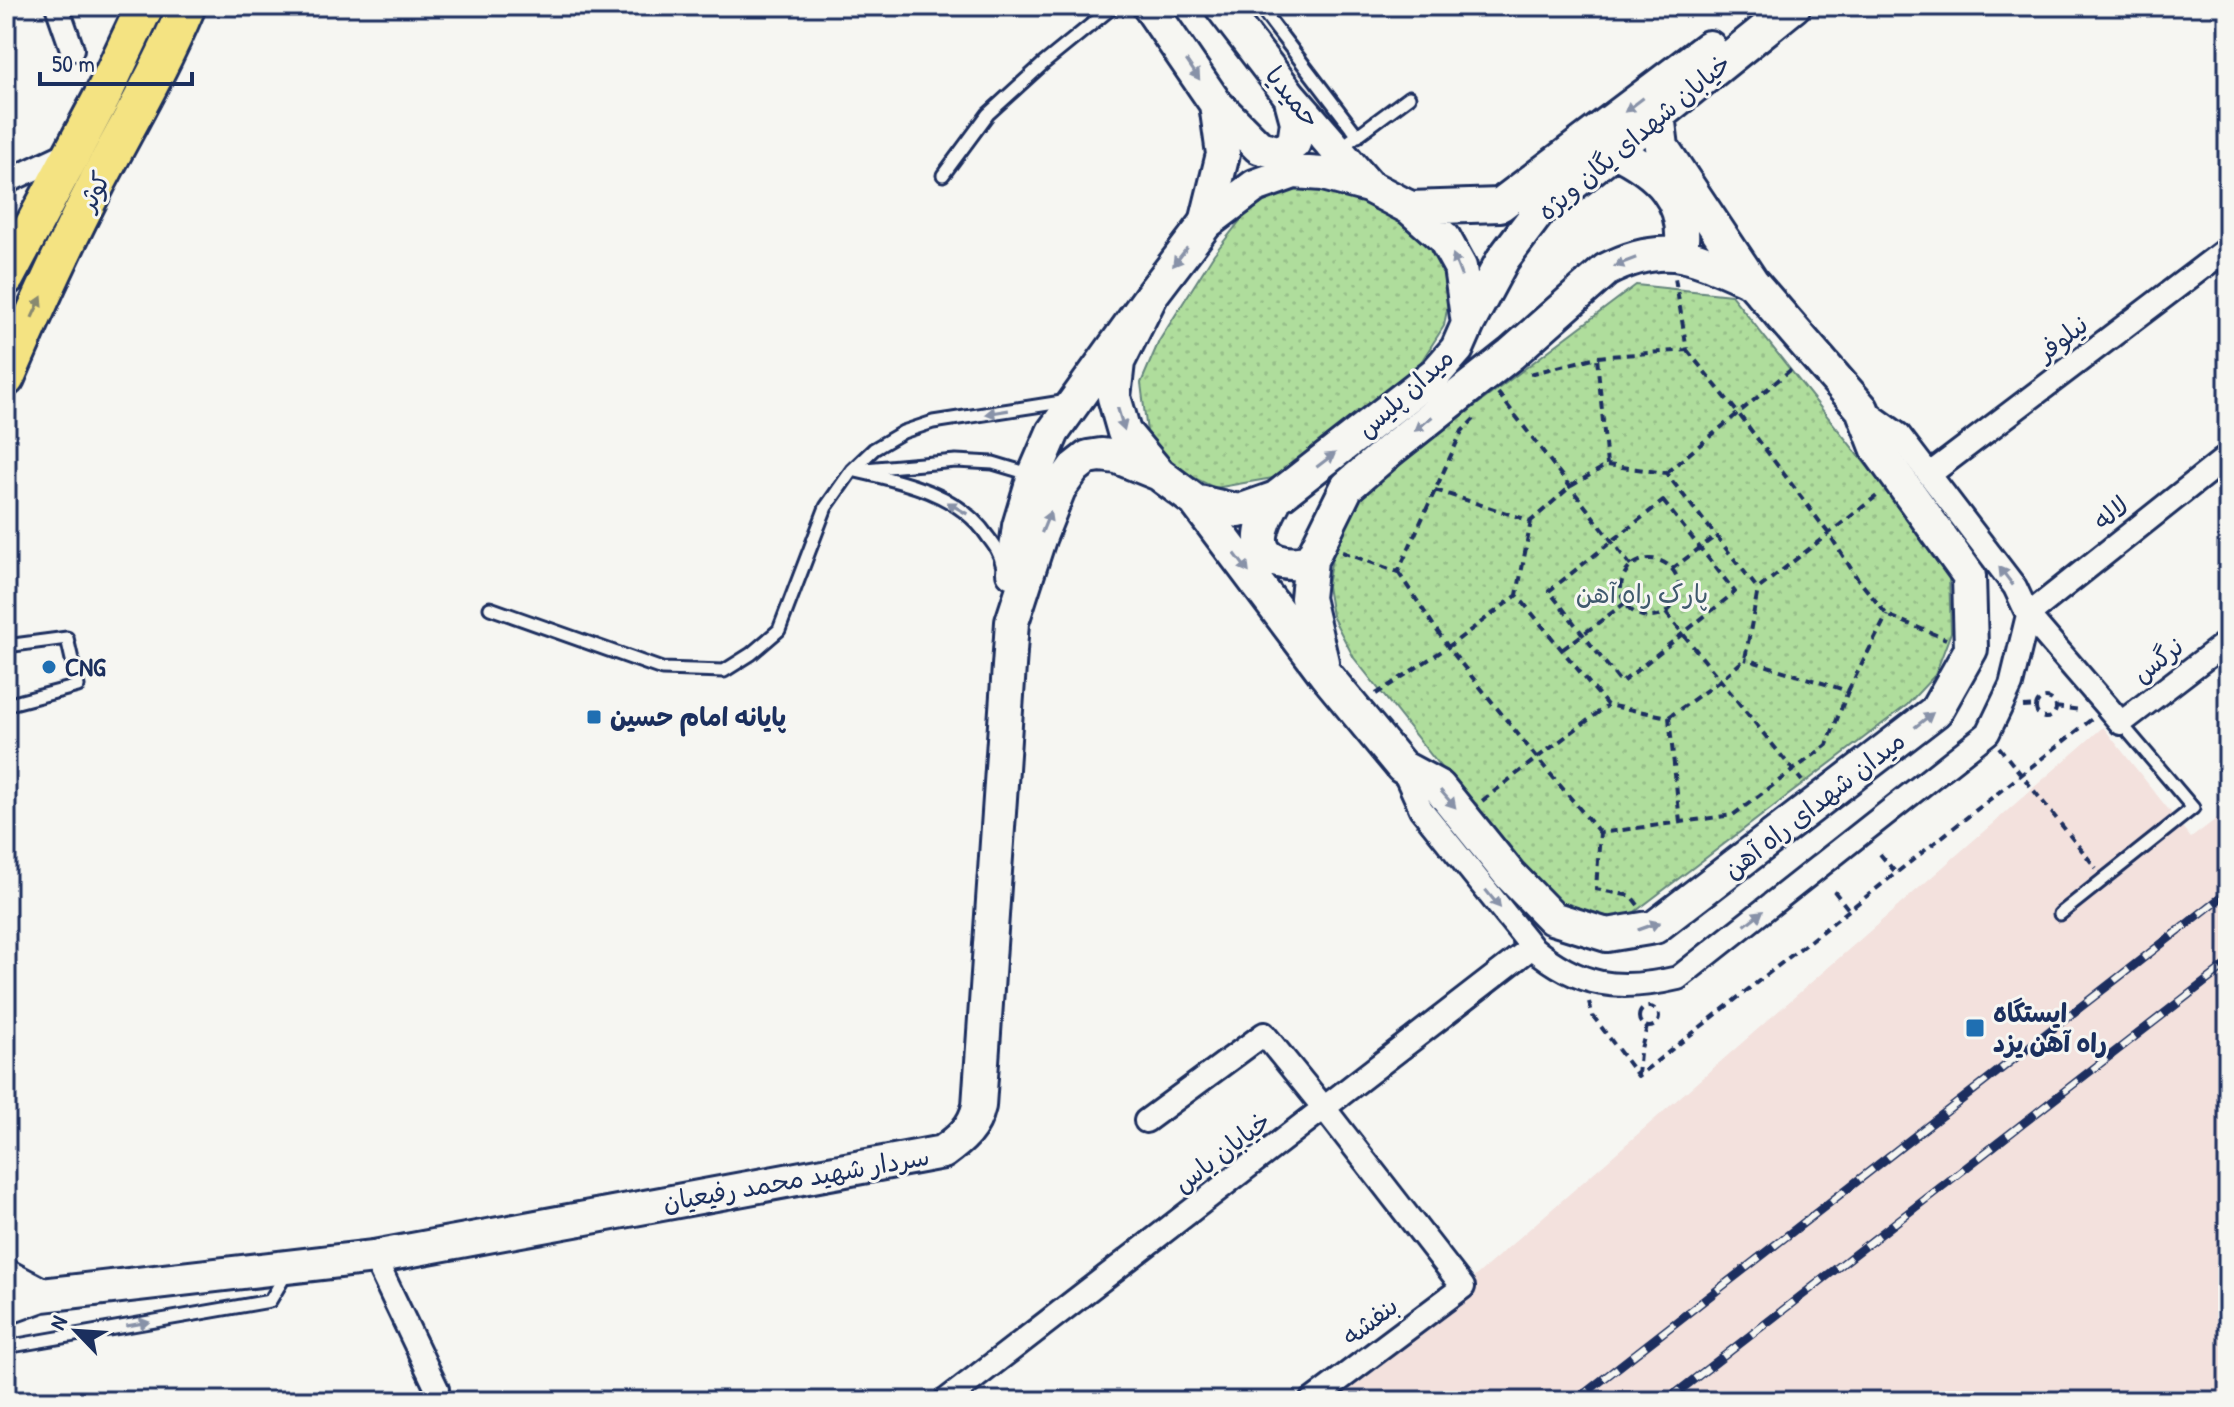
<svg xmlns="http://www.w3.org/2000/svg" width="2234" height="1407" font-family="'Patrick Hand','Playpen Sans Arabic',sans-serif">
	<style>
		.built { fill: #f3e1dd }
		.grass { fill: url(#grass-dots); stroke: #65867d; stroke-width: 2 }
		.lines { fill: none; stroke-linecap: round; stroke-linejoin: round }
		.lane-casing { stroke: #1b2f5e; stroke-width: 17 }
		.street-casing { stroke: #1b2f5e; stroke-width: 28 }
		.secondary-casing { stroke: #1b2f5e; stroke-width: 38 }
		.primary-casing { stroke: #1b2f5e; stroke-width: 42 }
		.path { stroke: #1b2f5e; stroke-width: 4; stroke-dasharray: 8 6; stroke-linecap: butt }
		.lane { stroke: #f6f6f2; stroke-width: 11 }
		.street { stroke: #f6f6f2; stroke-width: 22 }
		.secondary { stroke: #f6f6f2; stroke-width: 32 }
		.primary { stroke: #f4e382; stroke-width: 36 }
		.rail-casing { stroke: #1b2f5e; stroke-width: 9 }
		.rail { stroke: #f6f6f2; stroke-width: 6; stroke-dasharray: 18; stroke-linecap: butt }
		.oneway { fill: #8892a8 }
		.oneway2 { fill: #888970 }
		.poi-dot { fill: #1f6fb2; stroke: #f6f6f2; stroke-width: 3 }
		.labels { text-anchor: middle; stroke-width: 6; stroke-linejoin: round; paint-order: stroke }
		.street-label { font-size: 26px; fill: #1b2f5e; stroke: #f6f6f2 }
		.park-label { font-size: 26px; fill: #405a6e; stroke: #f6f6f2 }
		.poi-label { font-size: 26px; font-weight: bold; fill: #1b2f5e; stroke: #f6f6f2; text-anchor: start }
	</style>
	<defs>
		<pattern id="grass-dots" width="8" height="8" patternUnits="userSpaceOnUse" patternTransform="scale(2)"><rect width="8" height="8" fill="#afdd9c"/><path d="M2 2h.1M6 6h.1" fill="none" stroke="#96be89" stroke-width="1.8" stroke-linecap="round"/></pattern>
	</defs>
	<rect width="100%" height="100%" fill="#f6f6f2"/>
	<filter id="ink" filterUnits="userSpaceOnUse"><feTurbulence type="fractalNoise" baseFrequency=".0125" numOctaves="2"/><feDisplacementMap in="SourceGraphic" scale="16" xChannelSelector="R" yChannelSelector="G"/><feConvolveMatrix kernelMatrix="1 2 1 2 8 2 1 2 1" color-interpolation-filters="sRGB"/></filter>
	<g filter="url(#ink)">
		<!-- built -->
		<path class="built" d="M 2103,727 L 2191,838 L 2228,810 L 2228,1401 L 1320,1401 L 1463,1287 Z"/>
		<!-- grass -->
		<path class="grass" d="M 1321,187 L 1376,205 L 1433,240 L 1452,282 L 1444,326 L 1421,362 L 1334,438 L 1273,478 L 1215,488 L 1176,469 L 1147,432 L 1141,383 L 1159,341 L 1214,254 L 1243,217 L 1277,191 Z
			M 1636,285 L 1731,295 L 1929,544 L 1949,576 L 1951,632 L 1935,675 L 1907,705 L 1628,917 L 1593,918 L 1554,904 L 1527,876 L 1354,658 L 1332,616 L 1327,586 L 1339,518 L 1369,486 Z"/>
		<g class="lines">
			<!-- lane casing -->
			<g class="lane-casing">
				<path id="lane" d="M 1259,6 L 1358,136
					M 1339,149 L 1409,97
					M 943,175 L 988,114 L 1044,63 L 1114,6
					M 865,469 L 956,461 L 993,463 L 1033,475
					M 852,470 C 901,481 959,493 988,537 C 995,546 1000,553 1002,564
					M 490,608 L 662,669 L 724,671 L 751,654 L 779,630 L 826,507 L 852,470 L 874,449 L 903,432 L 933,422 L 1068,401
					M 6,646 L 67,638 L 78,686 L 6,705
					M 2060,914 L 2193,808 L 2121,723
					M 6,1347 L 270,1301 L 286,1274"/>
			</g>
			<!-- street casing -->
			<g class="street-casing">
				<path id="street" d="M 57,6 L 72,49
					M 6,182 L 70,152
					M 2228,456 L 2028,615 L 2121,723 L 2228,641
					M 1930,474 L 2228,248
					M 1402,767 L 1421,809 L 1532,947 C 1579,987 1619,992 1678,978 L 1988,733 L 2011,685 L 2028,615 L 2015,587 L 1899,435 L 1864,410
					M 1146,1121 L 1264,1034 L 1324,1108 L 1463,1287 L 1311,1401
					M 374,1257 L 437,1389
					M 945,1401 L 1532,947"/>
			</g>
			<!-- secondary casing -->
			<g class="secondary-casing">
				<path id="secondary" d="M 1149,6 L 1216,104 L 1223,154 L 1206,223
					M 1221,6 L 1290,96 L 1368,186
					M 1216,104 L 1259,147 L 1280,153 L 1294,143 L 1297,122 L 1290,96
					M 1613,150 C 1658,172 1689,199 1681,253
					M 1410,208 L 1500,205 L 1709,47
					M 1468,324 L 1503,259 L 1539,211 L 1794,6
					M 1276,498 C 1270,510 1262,522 1261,536 C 1259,564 1292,567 1311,560 L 1347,487 L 1390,450 L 1511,354 L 1606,270 C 1666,239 1695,257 1752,282
					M 1195,501 L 1325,674 L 1402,767 L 1439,787 L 1509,874 L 1552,918 L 1607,935 L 1655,927 L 1936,711 L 1971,649 L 1969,576 L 1878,450 L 1862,409 L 1752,282 L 1662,147 L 1658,115
					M 1311,560 L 1307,598 L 1322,662
					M 1013,572 L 1019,526 L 1034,476 L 1053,432 L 1152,294 L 1206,223 L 1255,186 L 1294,172 L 1323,174 L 1368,186 L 1410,208 L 1444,238 L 1460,267 L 1468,324 L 1457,349 L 1436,373 L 1276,498 L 1239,511 L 1195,501 L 1159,474 L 1124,432 L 1114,397 L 1118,362 L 1152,294
					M 6,1276 L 42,1295
					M 6,1308 L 42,1295 L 374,1257 L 943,1152 C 961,1139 974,1128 979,1106 L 1012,622 L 1039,539 L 1059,489 L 1074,468 L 1088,457 L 1101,455 L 1117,457 L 1159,474"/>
			</g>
			<!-- primary casing -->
			<g class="primary-casing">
				<path id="primary" d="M 6,277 L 102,97 L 145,6
					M 6,378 C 34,313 63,248 96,185 C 127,126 161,68 187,6"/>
			</g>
			<!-- path -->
			<path class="path" d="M 1687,350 L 1738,413 L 1829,534 L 1857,578 L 1887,615 L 1946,639
				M 1530,374 L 1597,357 L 1687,350 L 1675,278
				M 1498,393 L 1631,566
				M 1607,465 L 1666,473 L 1758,589 L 1878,495
				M 1666,473 L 1794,367
				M 1435,490 L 1531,521 L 1571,486 L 1607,465 L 1597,357
				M 1663,501 L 1735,592 L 1621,683 L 1549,591 Z
				M 1531,521 L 1517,595 L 1607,705 L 1669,717 L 1721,680 L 1745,659 L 1758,589
				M 1342,552 L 1398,572 L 1462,431 L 1474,419
				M1621 588a29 29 0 1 1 58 0a29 29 0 1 1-58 0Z
				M 1672,569 L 1717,535
				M 1398,572 L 1448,647 L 1537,758 L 1482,801
				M 1666,613 L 1802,781
				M 1563,649 L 1625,603
				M 1848,691 L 1887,615
				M 1376,694 L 1448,647 L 1516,596
				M2036 708a10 10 0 1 1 20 0a10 10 0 1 1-20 0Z
				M 2023,707 L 2037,706
				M 2055,707 L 2081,710
				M 1669,717 L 1680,822
				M 1999,747 L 2096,868
				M 1600,833 L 1537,758 L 1607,706
				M 1880,854 L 1896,873
				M 1834,891 L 1849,910
				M 1638,905 L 1631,896 L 1596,889 L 1600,833 L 1733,815 L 1827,745 L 1848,691 L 1745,659
				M 1589,1002 L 1593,1016 L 1638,1076 L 2092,719
				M1639 1017a10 10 0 1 1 20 0a10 10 0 1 1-20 0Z
				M 1638,1075 L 1640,1052 L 1647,1027"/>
			<!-- lane -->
			<use href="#lane" class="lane"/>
			<!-- street -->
			<use href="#street" class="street"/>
			<!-- secondary -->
			<use href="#secondary" class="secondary"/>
			<!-- primary -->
			<use href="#primary" class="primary"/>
			<!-- rail casing -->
			<g class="rail-casing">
				<path id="rail" d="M 1575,1401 L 2228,892
					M 1666,1401 L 2228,964"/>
			</g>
			<!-- rail -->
			<use href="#rail" class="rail"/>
		</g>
		<!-- one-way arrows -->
		<defs><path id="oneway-solid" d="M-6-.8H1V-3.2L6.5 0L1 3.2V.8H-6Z" transform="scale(2)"/></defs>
		<g class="oneway">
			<use href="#oneway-solid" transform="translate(1193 70) rotate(56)"/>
			<use href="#oneway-solid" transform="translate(1634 105) rotate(143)"/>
			<use href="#oneway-solid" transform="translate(1180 257) rotate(128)"/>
			<use href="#oneway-solid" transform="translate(1625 262) rotate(159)"/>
			<use href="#oneway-solid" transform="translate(1457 265) rotate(-111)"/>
			<use href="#oneway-solid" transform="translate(997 412) rotate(171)"/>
			<use href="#oneway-solid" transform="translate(1121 419) rotate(73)"/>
			<use href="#oneway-solid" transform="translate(1423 424) rotate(142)"/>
			<use href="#oneway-solid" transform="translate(1326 460) rotate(-37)"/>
			<use href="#oneway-solid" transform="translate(957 508) rotate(-150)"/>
			<use href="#oneway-solid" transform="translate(1046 522) rotate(-68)"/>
			<use href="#oneway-solid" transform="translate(1242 563) rotate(53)"/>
			<use href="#oneway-solid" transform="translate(2006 576) rotate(-127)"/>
			<use href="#oneway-solid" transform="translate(1924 720) rotate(-38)"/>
			<use href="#oneway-solid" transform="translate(1448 799) rotate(49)"/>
			<use href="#oneway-solid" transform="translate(1493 899) rotate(51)"/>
			<use href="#oneway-solid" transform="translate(1754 918) rotate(-38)"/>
			<use href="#oneway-solid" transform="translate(1649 926) rotate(-19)"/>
			<use href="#oneway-solid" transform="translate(138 1324) rotate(-10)"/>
		</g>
		<use class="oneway2" href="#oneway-solid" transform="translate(37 307) rotate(-65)"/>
	</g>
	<!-- markers -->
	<g class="poi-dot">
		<circle cx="49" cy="667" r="8"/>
		<rect x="586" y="709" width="16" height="16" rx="4"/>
		<rect x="1965" y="1018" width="20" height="20" rx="4"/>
	</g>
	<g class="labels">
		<!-- street labels -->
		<g class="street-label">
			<text transform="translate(1293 97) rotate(51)" y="9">حمیدیا</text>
			<text transform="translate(1634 137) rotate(-40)" y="9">خیابان شهدای یگان ویژه</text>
			<text transform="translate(94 191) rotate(-63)" y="9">کوثر</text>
			<text transform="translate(2062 338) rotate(-37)" y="9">نیلوفر</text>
			<text transform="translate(1405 393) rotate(-42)" y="9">میدان پلیس</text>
			<text transform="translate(2111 513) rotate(-38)" y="9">لاله</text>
			<text transform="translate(2158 660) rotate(-38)" y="9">نرگس</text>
			<text transform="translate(1814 805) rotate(-38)" y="9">میدان شهدای راه آهن</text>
			<text transform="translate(1222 1152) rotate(-38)" y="9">خیابان یاس</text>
			<text transform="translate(796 1179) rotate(-10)" y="9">سردار شهید محمد رفیعیان</text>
			<text transform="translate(1370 1321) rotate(-37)" y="9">بنفشه</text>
		</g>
		<!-- park labels -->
		<g class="park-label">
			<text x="1642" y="603">پارک راه آهن</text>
		</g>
		<!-- poi labels -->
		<g class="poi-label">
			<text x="65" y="676">CNG</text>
			<text x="610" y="726">پایانه امام حسین</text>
			<text x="1993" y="1022">ایستگاه<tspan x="1993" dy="30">راه آهن یزد</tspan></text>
		</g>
	</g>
	<!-- margin -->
	<rect width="2234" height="1407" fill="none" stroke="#f6f6f2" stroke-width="32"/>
	<rect x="16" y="16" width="2202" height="1375" fill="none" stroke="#1b2f5e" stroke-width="3" filter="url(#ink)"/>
	<!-- north arrow -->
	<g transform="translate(76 1331) rotate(295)" stroke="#f6f6f2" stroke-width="6" paint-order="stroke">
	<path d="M0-6L14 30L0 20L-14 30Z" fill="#1b2f5e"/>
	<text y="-12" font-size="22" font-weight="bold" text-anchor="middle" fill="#1b2f5e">N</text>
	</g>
	<!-- scale -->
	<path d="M40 72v12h152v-12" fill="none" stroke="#1b2f5e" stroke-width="4"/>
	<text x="52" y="72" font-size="24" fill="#1b2f5e" stroke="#f6f6f2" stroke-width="6" paint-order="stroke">50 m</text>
</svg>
